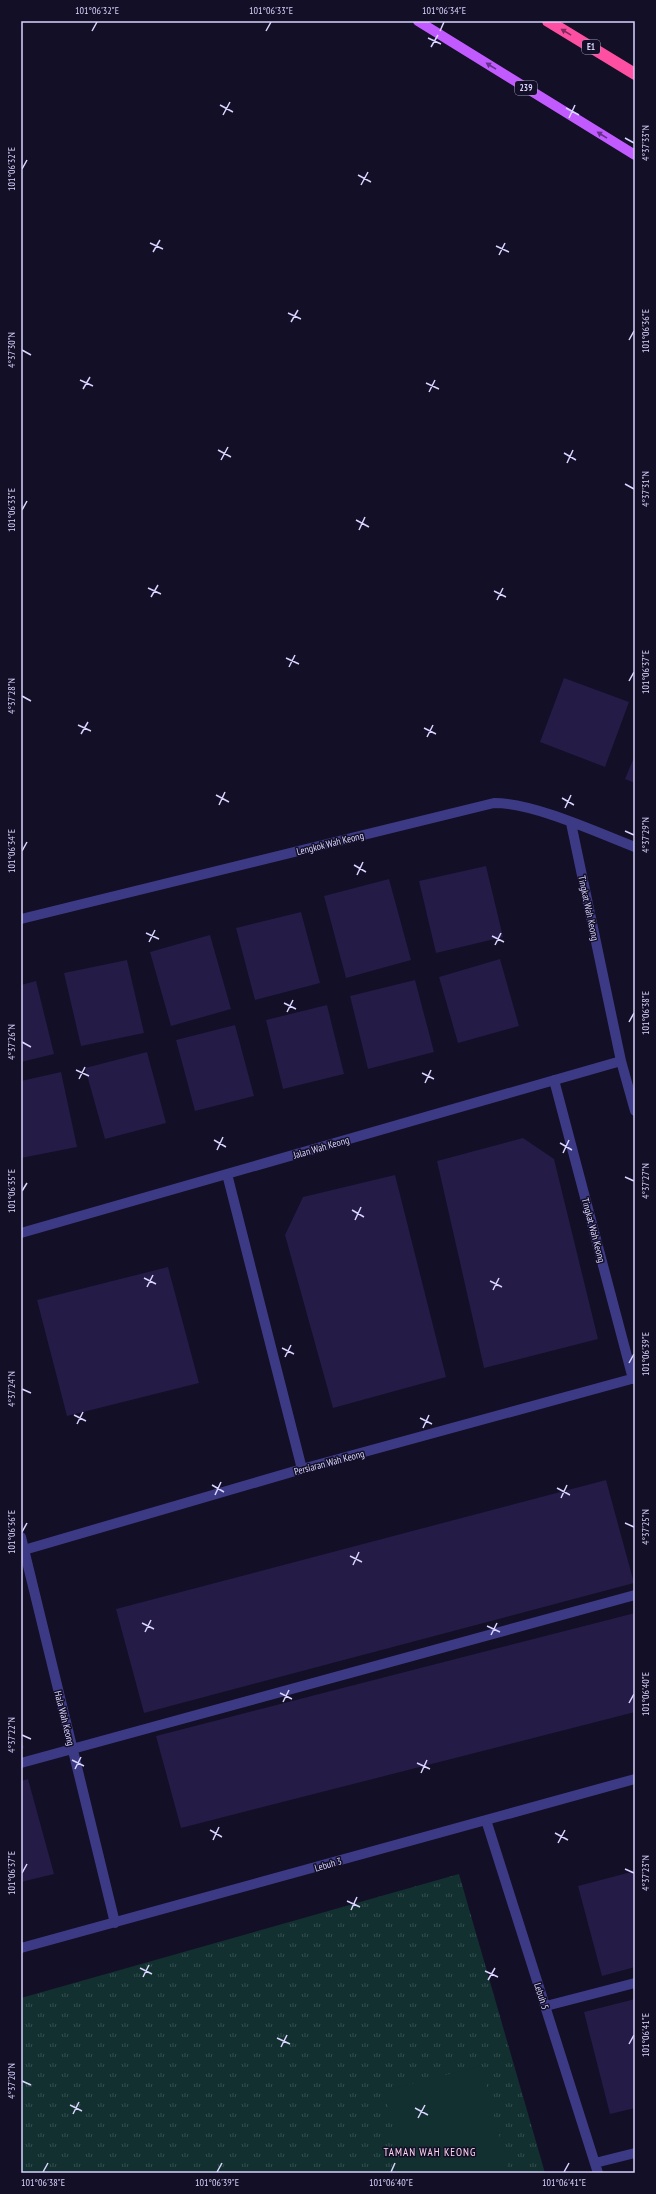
<svg xmlns="http://www.w3.org/2000/svg" width="656" height="2194" font-family="'PT Sans Narrow',sans-serif">
	<style>
		.grass { fill: url(#grass-tufts) }
		.garden { fill: #12302f }
		.building { fill: #241b47 }
		.lines { fill: none; stroke-linecap: round; stroke-linejoin: round }
		.minor { stroke: #3d3a85; stroke-width: 10 }
		.major { stroke: #c25bff; stroke-width: 10 }
		.highway { stroke: #ff4fa3; stroke-width: 12 }
		.oneway { fill: #7d2c5e }
		.oneway2 { fill: #623188 }
		.ticks { fill: none; stroke: #d9d4ff; stroke-width: 1.5 }
		.labels { text-anchor: middle; stroke-width: 3; stroke-linejoin: round; paint-order: stroke }
		.shield { fill: #130f26; stroke: #9e99be; stroke-width: 1 }
		.shield-label { font-size: 9px; font-weight: bold; fill: #d9d4ff }
		.street-label { font-size: 10px; fill: #d9d4ff; stroke: #130f26 }
		.neighbourhood-label { font-size: 11px; letter-spacing: 1px; fill: #ffd6f0; stroke: #130f26 }
		.neatline { fill: none; stroke: #d9d4ff; stroke-width: 1.5 }
		.ticks-label { font-size: 10px; text-anchor: middle; fill: #d9d4ff }
	</style>
	<defs>
		<pattern id="grass-tufts" width="24" height="20" patternUnits="userSpaceOnUse"><rect width="24" height="20" fill="#12302f"/><path d="M3 7l-1-3M5 7V3M7 7l1-3M15 17l-1-3M17 17v-4M19 17l1-3" fill="none" stroke="#344d4e"/></pattern>
	</defs>
	<rect width="100%" height="100%" fill="#130f26"/>
	<!-- grass -->
	<path class="grass" d="M 459,1874 L 545,2173 L 21,2173 L 21,1998 Z"/>
	<!-- garden -->
	<path class="garden" d="M 481,2066 L 509,2173 L 406,2173 L 384,2091 Z"/>
	<!-- building -->
	<path class="building" d="M 564,678 L 629,702 L 605,767 L 540,742 Z
		M 635,755 L 635,783 L 625,779 Z
		M 486,866 L 503,937 L 436,953 L 419,881 Z
		M 389,879 L 411,960 L 346,978 L 324,896 Z
		M 301,912 L 320,983 L 255,1000 L 236,928 Z
		M 210,935 L 231,1009 L 171,1026 L 150,952 Z
		M 500,959 L 519,1026 L 458,1043 L 439,977 Z
		M 127,960 L 144,1033 L 81,1046 L 64,973 Z
		M 415,980 L 434,1052 L 368,1069 L 350,996 Z
		M 36,981 L 54,1054 L 21,1062 L 21,985 Z
		M 327,1005 L 344,1074 L 283,1089 L 266,1020 Z
		M 235,1025 L 254,1096 L 195,1111 L 176,1040 Z
		M 147,1052 L 166,1123 L 105,1139 L 85,1068 Z
		M 61,1072 L 77,1147 L 21,1158 L 21,1081 Z
		M 523,1138 L 554,1159 L 598,1339 L 484,1368 L 437,1161 Z
		M 395,1175 L 446,1377 L 333,1408 L 285,1235 L 303,1197 Z
		M 168,1267 L 199,1383 L 67,1416 L 37,1300 Z
		M 606,1480 L 634,1583 L 144,1713 L 116,1609 Z
		M 635,1613 L 635,1712 L 181,1828 L 156,1736 Z
		M 21,1738 L 24,1748 L 21,1749 Z
		M 28,1779 L 54,1874 L 21,1882 L 21,1781 Z
		M 635,1871 L 635,1967 L 602,1976 L 578,1886 Z
		M 635,1999 L 635,2108 L 610,2114 L 584,2012 Z"/>
	<g class="lines">
		<!-- minor -->
		<path class="minor" d="M 571,823 L 621,1061 L 635,1111
			M 21,919 L 494,803 C 534,803 596,832 635,847
			M 554,1080 L 633,1379
			M 227,1174 L 302,1469
			M 21,1233 L 621,1061
			M 21,1537 L 115,1923
			M 24,1550 L 302,1469 L 635,1378
			M 21,1763 L 635,1595
			M 486,1820 L 598,2173
			M 21,1948 L 635,1779
			M 546,2006 L 635,1983
			M 595,2163 L 635,2153"/>
		<!-- major -->
		<path class="major" d="M 418,21 L 635,155"/>
		<!-- highway -->
		<path class="highway" d="M 548,21 L 635,74"/>
	</g>
	<!-- one-way arrows -->
	<defs><path id="oneway-solid" d="M-6-.8H1V-3.2L6.5 0L1 3.2V.8H-6Z"/></defs>
	<use class="oneway" href="#oneway-solid" transform="translate(566 32) rotate(-149)"/>
	<g class="oneway2">
		<use href="#oneway-solid" transform="translate(491 66) rotate(-148)"/>
		<use href="#oneway-solid" transform="translate(602 135) rotate(-148)"/>
	</g>
	<!-- ticks -->
	<path class="ticks" d="M 92,31 L 97,22M 266,31 L 271,22M 440,31 L 444,22M 428,38 L 441,44M 431,47 L 438,35M 220,105 L 233,112M 566,108 L 579,115M 223,115 L 230,102M 569,118 L 575,105M 625,138 L 634,143M 22,169 L 27,160M 358,175 L 371,182M 361,185 L 368,172M 150,243 L 163,249M 496,246 L 509,252M 153,252 L 160,240M 499,255 L 505,243M 288,313 L 301,319M 291,322 L 298,310M 629,340 L 634,331M 22,350 L 31,355M 80,380 L 93,386M 426,383 L 439,389M 83,389 L 90,377M 429,392 L 435,380M 218,450 L 231,457M 564,453 L 576,460M 221,460 L 228,447M 567,463 L 573,450M 625,484 L 634,489M 22,510 L 27,501M 356,520 L 369,527M 359,530 L 365,517M 148,588 L 161,594M 494,591 L 506,597M 151,597 L 158,585M 497,600 L 503,588M 286,658 L 299,664M 289,667 L 295,655M 629,681 L 634,672M 22,696 L 31,701M 78,725 L 91,731M 424,728 L 436,734M 81,734 L 88,722M 427,737 L 433,725M 216,795 L 229,802M 562,798 L 574,805M 219,805 L 225,792M 565,808 L 571,795M 625,831 L 634,835M 22,851 L 27,842M 354,865 L 366,872M 357,875 L 363,862M 146,933 L 159,939M 492,936 L 504,942M 149,942 L 155,930M 495,945 L 501,933M 284,1003 L 296,1009M 287,1012 L 293,1000M 629,1022 L 634,1013M 22,1042 L 31,1047M 76,1070 L 89,1076M 422,1073 L 434,1079M 79,1079 L 85,1067M 425,1083 L 431,1070M 214,1140 L 226,1147M 560,1143 L 572,1150M 217,1150 L 223,1137M 563,1153 L 569,1140M 625,1177 L 634,1181M 22,1191 L 27,1183M 352,1210 L 364,1217M 355,1220 L 361,1207M 144,1278 L 156,1284M 490,1281 L 502,1287M 147,1287 L 153,1275M 493,1290 L 499,1278M 282,1348 L 294,1354M 285,1357 L 291,1345M 629,1363 L 634,1354M 22,1389 L 31,1393M 74,1415 L 86,1421M 420,1418 L 432,1424M 77,1424 L 83,1412M 423,1428 L 429,1415M 212,1485 L 224,1492M 557,1488 L 570,1495M 215,1495 L 221,1482M 561,1498 L 567,1485M 625,1523 L 634,1527M 22,1532 L 27,1523M 350,1556 L 362,1562M 353,1565 L 359,1552M 142,1623 L 154,1629M 487,1626 L 500,1632M 145,1632 L 151,1620M 491,1635 L 497,1623M 280,1693 L 292,1699M 283,1702 L 289,1690M 629,1703 L 634,1694M 22,1735 L 31,1739M 72,1760 L 84,1766M 417,1763 L 430,1769M 75,1769 L 81,1757M 421,1773 L 427,1760M 210,1830 L 222,1837M 555,1833 L 568,1840M 213,1840 L 219,1827M 558,1843 L 565,1830M 625,1869 L 634,1873M 22,1873 L 27,1864M 347,1901 L 360,1907M 351,1910 L 357,1897M 140,1968 L 152,1974M 485,1971 L 498,1977M 143,1977 L 149,1965M 488,1980 L 495,1968M 277,2038 L 290,2044M 629,2044 L 634,2035M 281,2047 L 287,2035M 22,2081 L 31,2085M 70,2105 L 82,2111M 415,2108 L 428,2115M 73,2114 L 79,2102M 418,2118 L 425,2105M 43,2172 L 48,2163M 217,2172 L 222,2163M 391,2172 L 395,2163M 564,2172 L 569,2163"/>
	<g class="labels">
		<!-- shield labels -->
		<g class="shield">
			<rect x="582" y="40" width="18" height="14" rx="3"/>
			<rect x="515" y="81" width="22" height="14" rx="3"/>
		</g>
		<g class="shield-label">
			<text x="591" y="50">E1</text>
			<text x="526" y="91">239</text>
		</g>
		<!-- street labels -->
		<g class="street-label">
			<text transform="translate(330 843) rotate(-14)" y="4">Lengkok Wah Keong</text>
			<text transform="translate(589 908) rotate(78)" y="4">Tingkat Wah Keong</text>
			<text transform="translate(321 1147) rotate(-16)" y="4">Jalan Wah Keong</text>
			<text transform="translate(594 1230) rotate(75)" y="4">Tingkat Wah Keong</text>
			<text transform="translate(329 1462) rotate(-15)" y="4">Persiaran Wah Keong</text>
			<text transform="translate(65 1718) rotate(76)" y="4">Hala Wah Keong</text>
			<text transform="translate(328 1864) rotate(-16)" y="4">Lebuh 3</text>
			<text transform="translate(542 1996) rotate(72)" y="4">Lebuh 5</text>
		</g>
		<!-- neighbourhood labels -->
		<g class="neighbourhood-label">
			<text x="430" y="2156">TAMAN WAH KEONG</text>
		</g>
	</g>
	<!-- border -->
	<rect width="656" height="2194" fill="none" stroke="#130f26" stroke-width="44"/>
	<rect x="22" y="22" width="612" height="2150" class="neatline"/>
	<g class="ticks-label">
		<text x="97" y="14">101°06'32"E</text>
		<text x="271" y="14">101°06'33"E</text>
		<text x="444" y="14">101°06'34"E</text>
		<text transform="translate(645 143) rotate(-90)" y="4">4°37'33"N</text>
		<text transform="translate(11 169) rotate(-90)" y="4">101°06'32"E</text>
		<text transform="translate(645 331) rotate(-90)" y="4">101°06'36"E</text>
		<text transform="translate(11 350) rotate(-90)" y="4">4°37'30"N</text>
		<text transform="translate(645 489) rotate(-90)" y="4">4°37'31"N</text>
		<text transform="translate(11 510) rotate(-90)" y="4">101°06'33"E</text>
		<text transform="translate(645 672) rotate(-90)" y="4">101°06'37"E</text>
		<text transform="translate(11 696) rotate(-90)" y="4">4°37'28"N</text>
		<text transform="translate(645 835) rotate(-90)" y="4">4°37'29"N</text>
		<text transform="translate(11 851) rotate(-90)" y="4">101°06'34"E</text>
		<text transform="translate(645 1013) rotate(-90)" y="4">101°06'38"E</text>
		<text transform="translate(11 1042) rotate(-90)" y="4">4°37'26"N</text>
		<text transform="translate(645 1181) rotate(-90)" y="4">4°37'27"N</text>
		<text transform="translate(11 1191) rotate(-90)" y="4">101°06'35"E</text>
		<text transform="translate(645 1354) rotate(-90)" y="4">101°06'39"E</text>
		<text transform="translate(11 1389) rotate(-90)" y="4">4°37'24"N</text>
		<text transform="translate(645 1527) rotate(-90)" y="4">4°37'25"N</text>
		<text transform="translate(11 1532) rotate(-90)" y="4">101°06'36"E</text>
		<text transform="translate(645 1694) rotate(-90)" y="4">101°06'40"E</text>
		<text transform="translate(11 1735) rotate(-90)" y="4">4°37'22"N</text>
		<text transform="translate(11 1873) rotate(-90)" y="4">101°06'37"E</text>
		<text transform="translate(645 1873) rotate(-90)" y="4">4°37'23"N</text>
		<text transform="translate(645 2035) rotate(-90)" y="4">101°06'41"E</text>
		<text transform="translate(11 2081) rotate(-90)" y="4">4°37'20"N</text>
		<text x="43" y="2186">101°06'38"E</text>
		<text x="217" y="2186">101°06'39"E</text>
		<text x="391" y="2186">101°06'40"E</text>
		<text x="564" y="2186">101°06'41"E</text>
	</g>
</svg>
